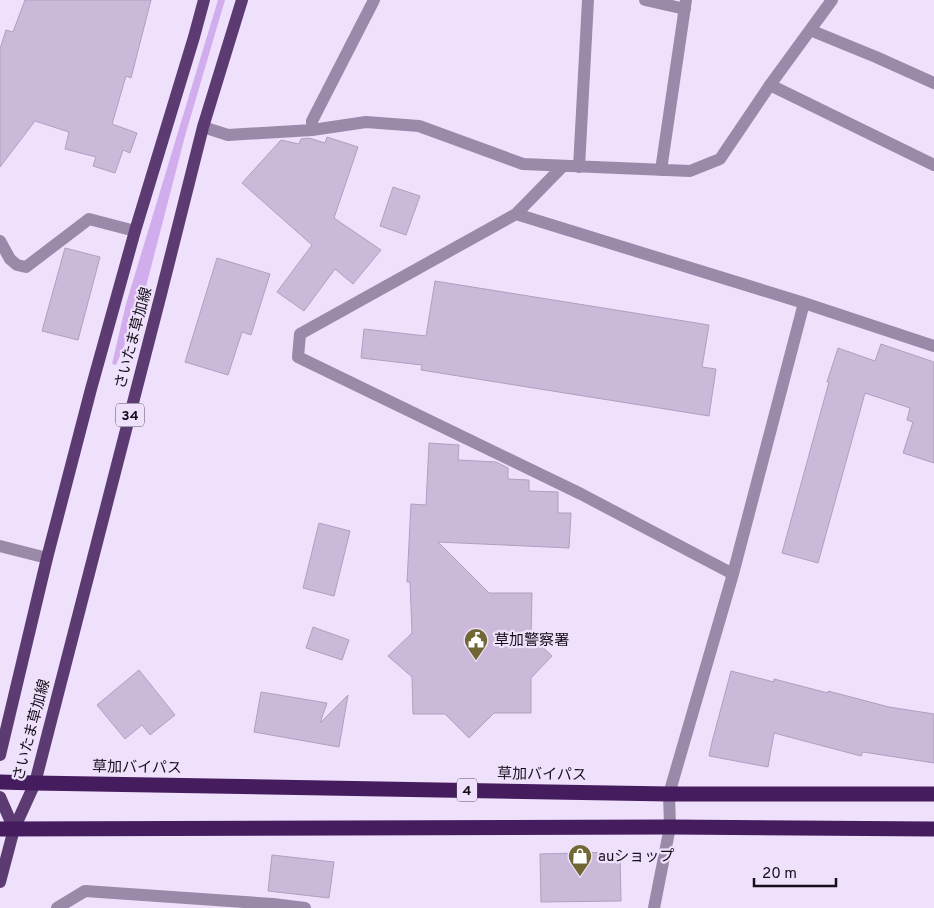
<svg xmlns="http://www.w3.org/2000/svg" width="934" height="908" font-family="Overpass,'Noto Sans JP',sans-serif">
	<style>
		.green { fill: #d1adee }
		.building { fill: #cab9d9; stroke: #b09fbf }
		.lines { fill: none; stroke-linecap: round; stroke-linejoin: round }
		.lane { stroke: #9b89a9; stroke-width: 12 }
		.street { stroke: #9b89a9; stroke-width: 12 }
		.primary { stroke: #5c3b73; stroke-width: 12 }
		.highway { stroke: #451d5f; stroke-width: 15 }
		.labels { text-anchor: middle; stroke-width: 4.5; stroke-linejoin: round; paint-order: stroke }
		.shield { fill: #efe1fb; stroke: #564e5e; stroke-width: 1 }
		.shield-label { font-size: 14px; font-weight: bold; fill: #150f1a }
		.street-label { font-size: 15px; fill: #150f1a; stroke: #efe1fb }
		.poi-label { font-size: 15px; fill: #150f1a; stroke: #efe1fb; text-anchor: start }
	</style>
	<rect width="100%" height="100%" fill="#efe1fb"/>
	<!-- green -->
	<path class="green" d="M 218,0 L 225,0 L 185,136 L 141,306 L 116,365 L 112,364 L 126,304 Z"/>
	<!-- building -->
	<path class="building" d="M 25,0 L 151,0 L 131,78 L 126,76 L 112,124 L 137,133 L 130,153 L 123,150 L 115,173 L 93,166 L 96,157 L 65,149 L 69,132 L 35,121 L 0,167 L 0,49 L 6,30 L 13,32 Z
		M 327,137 L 358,147 L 334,218 L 381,250 L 353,284 L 335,269 L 304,311 L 277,292 L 312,245 L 242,183 L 281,140 L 299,144 L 301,139 L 309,138 L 325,143 Z
		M 393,187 L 420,196 L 406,235 L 380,226 Z
		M 65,248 L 100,257 L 78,340 L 42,331 Z
		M 217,258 L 270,274 L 251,335 L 242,332 L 228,375 L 185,362 Z
		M 435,281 L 709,325 L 702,367 L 716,369 L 709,416 L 421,370 L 422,365 L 361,358 L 364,329 L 426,336 Z
		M 881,344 L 934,362 L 934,463 L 903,453 L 913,422 L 907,420 L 910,408 L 865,393 L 818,563 L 782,553 L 829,382 L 827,382 L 838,348 L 875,361 Z
		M 429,443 L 459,445 L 458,460 L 496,462 L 508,468 L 508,479 L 529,480 L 529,491 L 558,492 L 558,513 L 571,513 L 569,548 L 438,542 L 489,593 L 532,593 L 531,636 L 552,656 L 531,678 L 531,713 L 494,713 L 469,738 L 445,714 L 413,714 L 412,677 L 388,656 L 412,633 L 410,582 L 407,582 L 411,504 L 426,505 Z
		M 319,523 L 350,531 L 334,596 L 303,588 Z
		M 313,627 L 349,640 L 342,660 L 306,648 Z
		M 139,670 L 175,715 L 150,735 L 142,725 L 125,739 L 97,705 Z
		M 731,671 L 774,682 L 774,679 L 828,693 L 828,691 L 889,707 L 934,714 L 934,763 L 863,752 L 861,756 L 774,733 L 768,767 L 709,756 L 712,742 Z
		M 261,692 L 327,703 L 320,723 L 348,695 L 339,747 L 254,732 Z
		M 620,852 L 621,901 L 541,902 L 540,854 Z
		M 272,855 L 334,862 L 329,898 L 268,891 Z"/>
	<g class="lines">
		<!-- lane -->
		<path class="lane" d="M 770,85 L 934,165
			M 57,908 L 85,891 L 273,904 L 305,908"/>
		<!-- street -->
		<path class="street" d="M 645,0 L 685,9
			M 810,30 L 876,57 L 934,83
			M 203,127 L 228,135 L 312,130 L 366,122 L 419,126 L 523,164 L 690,171 L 720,159 L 770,85 L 832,0
			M 312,130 L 312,121 L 374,0
			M 563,166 L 516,214 L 300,334 L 298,357 L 581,494 L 733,574
			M 579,167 L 588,0
			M 661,170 L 686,0
			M 516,214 L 804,303 L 934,346
			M 0,241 L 10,259 L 17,265 L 26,267 L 89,219 L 135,231
			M 0,546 L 47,558
			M 654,908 L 670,827 L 669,794 L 733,574 L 804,303"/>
		<!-- primary -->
		<path class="primary" d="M 0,755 L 47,558 L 91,389 L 135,231 L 194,37 L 204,0
			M 0,797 L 14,829
			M 0,882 L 14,829 L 35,783 L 161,294 L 203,127 L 242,0"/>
		<!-- highway -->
		<path class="highway" d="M 0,782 L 35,783 L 669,794 L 934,794
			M 0,829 L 670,827 L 934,829"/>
	</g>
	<!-- icons -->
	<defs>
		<g id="civic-pin" transform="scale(1.25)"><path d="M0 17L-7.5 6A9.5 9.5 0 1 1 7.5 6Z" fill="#706734" stroke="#efe1fb"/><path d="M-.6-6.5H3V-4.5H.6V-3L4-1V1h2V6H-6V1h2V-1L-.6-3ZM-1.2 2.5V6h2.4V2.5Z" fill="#fff"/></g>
		<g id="shop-pin" transform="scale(1.25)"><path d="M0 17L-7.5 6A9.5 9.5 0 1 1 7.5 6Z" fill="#706734" stroke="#efe1fb"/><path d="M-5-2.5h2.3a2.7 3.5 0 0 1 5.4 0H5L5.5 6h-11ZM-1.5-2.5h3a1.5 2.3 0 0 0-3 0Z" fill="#fff"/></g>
	</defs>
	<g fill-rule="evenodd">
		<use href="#civic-pin" x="476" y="640"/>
		<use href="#shop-pin" x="580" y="856"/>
	</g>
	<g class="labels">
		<!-- shield labels -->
		<g class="shield">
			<rect x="116" y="403.5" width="28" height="23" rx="4"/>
			<rect x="457" y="778.5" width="20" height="23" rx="4"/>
		</g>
		<g class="shield-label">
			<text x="130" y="420">34</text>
			<text x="467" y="795">4</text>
		</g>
		<!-- street labels -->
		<g class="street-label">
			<text transform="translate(133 338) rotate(-75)" y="5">さいたま草加線</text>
			<text transform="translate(31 730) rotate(-75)" y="5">さいたま草加線</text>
			<text transform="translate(137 767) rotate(1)" y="5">草加バイパス</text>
			<text transform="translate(542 774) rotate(1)" y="5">草加バイパス</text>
		</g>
		<!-- poi labels -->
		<g class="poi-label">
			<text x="494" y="645">草加警察署</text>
			<text x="598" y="861">auショップ</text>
		</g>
	</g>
	<!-- scale -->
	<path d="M754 878v8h82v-8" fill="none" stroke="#150f1a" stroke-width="2.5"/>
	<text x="762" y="878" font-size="15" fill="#150f1a" stroke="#efe1fb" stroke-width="4" paint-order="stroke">20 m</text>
</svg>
